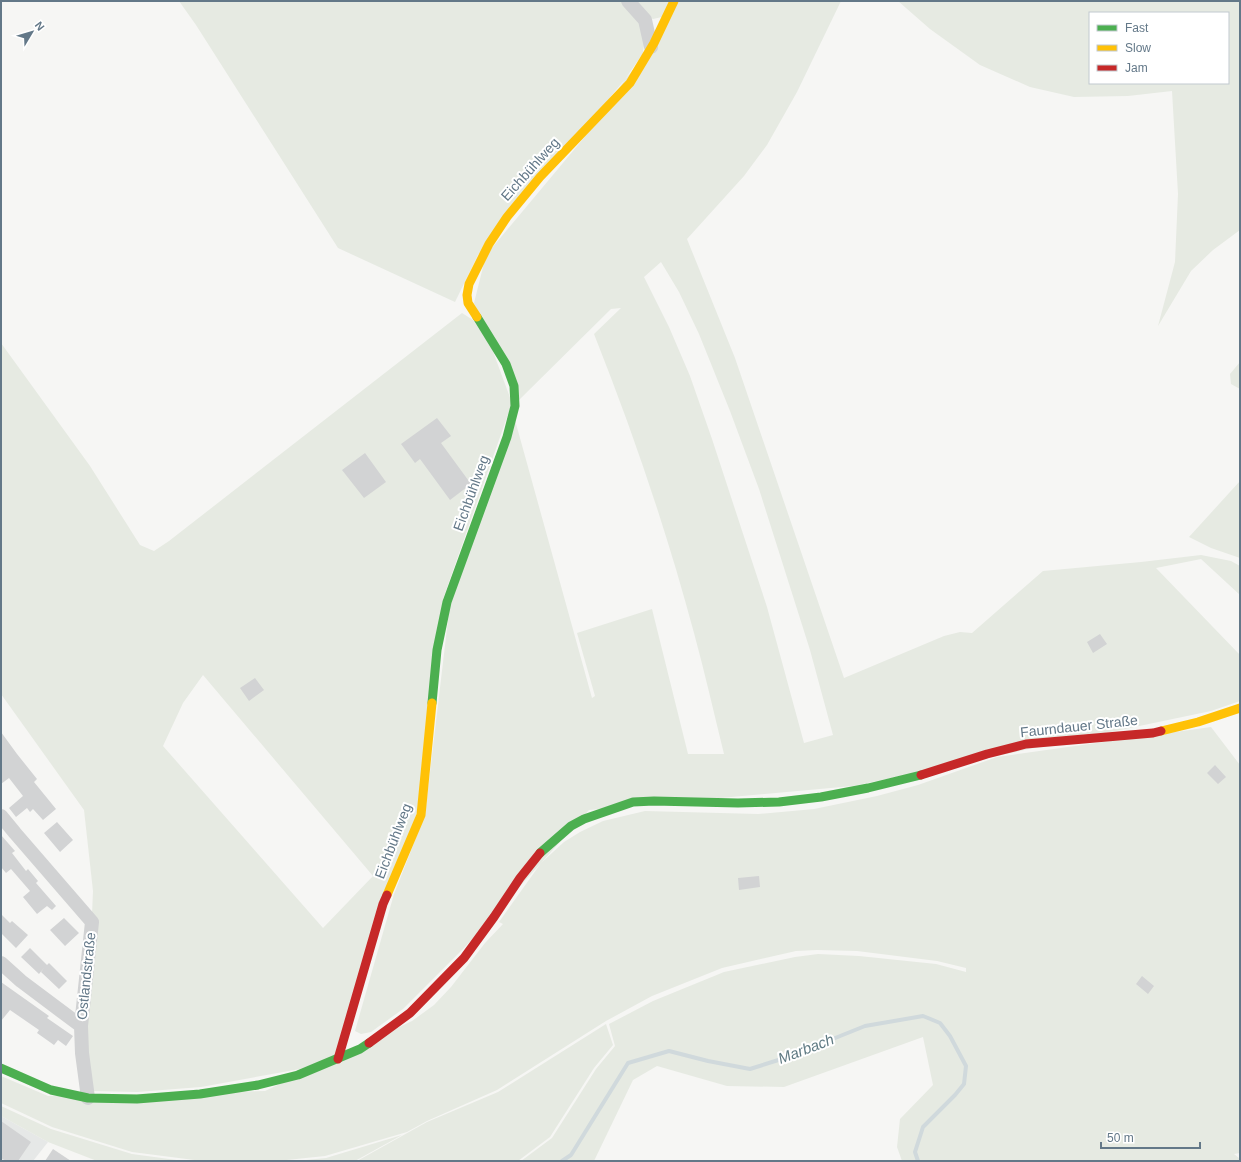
<svg xmlns="http://www.w3.org/2000/svg" width="1241" height="1162" font-family="Arial,sans-serif">
	<style>
		.built { fill: #e6e8e7 }
		.green { fill: #e6eae2; fill-rule: evenodd }
		.lines { fill: none; stroke-linecap: round; stroke-linejoin: round }
		.stream { stroke: #d0d9dc; stroke-width: 4 }
		.building { fill: #d2d3d4 }
		.street { stroke: #d1d2d3; stroke-width: 14 }
		.fast { stroke: #4caf50; stroke-width: 9 }
		.slow { stroke: #ffc107; stroke-width: 9 }
		.jam { stroke: #c62828; stroke-width: 9 }
		.labels { text-anchor: middle; stroke-width: 4; stroke-linejoin: round; paint-order: stroke }
		.street-label { font-size: 14px; fill: #637888; stroke: #fff }
		.water-label { font-size: 15px; font-style: italic; fill: #5f7a83; stroke: #fff }
	</style>
	<rect width="100%" height="100%" fill="#f6f6f4"/>
	<!-- built -->
	<path class="built" d="M 1,1116 L 48,1142 L 33,1161 L 1,1161 Z"/>
	<!-- green -->
	<path class="green" d="M 179,1 L 624,1 L 646,31 L 642,59 L 478,255 L 455,302 L 338,248 L 196,25 Z
		M 633,1 L 671,1 L 662,17 L 653,19 L 649,17 Z
		M 679,1 L 841,1 L 797,92 L 767,145 L 744,176 L 687,239 L 735,358 L 844,678 L 944,636 L 960,632 L 972,633 L 1043,571 L 1141,562 L 1201,555 L 1231,561 L 1240,566 L 1240,595 L 1201,559 L 1156,568 L 1240,655 L 1240,701 L 1211,711 L 853,786 L 589,810 L 464,948 L 403,1009 L 371,1032 L 361,1034 L 355,1031 L 394,894 L 425,815 L 450,603 L 515,420 L 592,698 L 595,696 L 577,633 L 652,609 L 688,754 L 724,754 C 714,714 705,673 694,633 C 667,532 633,432 594,334 L 621,308 L 611,309 L 519,400 L 474,303 L 486,255 L 588,133 ZM 661,262 L 679,292 L 699,334 L 730,411 L 759,489 L 810,650 L 833,735 L 804,743 L 767,607 L 712,439 L 690,376 L 669,327 L 644,277 Z
		M 898,1 L 1240,1 L 1240,230 L 1213,250 L 1191,271 L 1158,326 L 1175,262 L 1178,194 L 1172,91 L 1128,96 L 1074,97 L 1030,87 L 980,65 L 930,29 ZM 1090,13 L 1228,13 L 1228,83 L 1090,83 Z
		M 462,313 L 473,320 L 491,346 L 512,403 L 443,599 L 417,812 L 336,1056 L 300,1069 L 201,1087 L 137,1092 L 93,1091 L 86,1052 L 93,891 L 84,810 L 1,694 L 1,343 L 90,466 L 140,545 L 154,551 L 169,541 ZM 203,675 L 373,876 L 323,928 L 163,746 L 183,703 Z
		M 1240,362 L 1240,389 L 1231,384 L 1230,374 Z
		M 1240,481 L 1240,558 L 1211,548 L 1189,537 Z
		M 1211,727 L 1240,765 L 1240,1153 L 1234,1154 L 1239,1158 L 1239,1161 L 902,1161 L 897,1147 L 900,1119 L 933,1085 L 923,1037 L 784,1087 L 727,1086 L 657,1066 L 633,1080 L 594,1161 L 521,1161 L 552,1138 L 596,1069 L 615,1046 L 609,1024 L 653,1001 L 724,972 L 795,957 L 818,954 L 859,956 L 936,964 L 966,972 L 966,968 L 937,961 L 857,951 L 817,950 L 796,951 L 722,968 L 652,996 L 606,1021 L 497,1090 L 427,1121 L 407,1132 L 325,1156 L 277,1161 L 202,1161 L 132,1152 L 52,1127 L 1,1103 L 1,1076 L 48,1096 L 265,1091 L 412,1021 L 434,1005 L 451,987 L 485,943 L 503,924 L 499,922 L 541,863 L 564,842 L 580,832 L 603,821 L 645,811 L 758,814 L 814,809 L 877,796 L 918,785 L 997,757 Z
		M 606,1024 L 613,1045 L 594,1068 L 550,1137 L 518,1161 L 357,1161 L 427,1122 L 498,1092 Z
		M 1,1106 L 51,1129 L 132,1154 L 184,1161 L 97,1161 L 48,1142 L 1,1116 Z
		M 402,1135 L 355,1161 L 296,1161 L 326,1158 Z"/>
	<g class="lines">
		<!-- stream -->
		<path class="stream" d="M 562,1161 L 571,1155 L 628,1063 L 669,1051 L 708,1061 L 750,1069 L 788,1057 L 865,1026 L 923,1016 L 940,1023 L 950,1036 L 966,1066 L 964,1084 L 955,1095 L 923,1127 L 915,1152 L 918,1161"/>
	</g>
	<!-- building -->
	<path class="building" d="M 437,418 L 451,436 L 441,443 L 471,484 L 450,500 L 420,459 L 415,463 L 401,444 Z
		M 365,453 L 386,482 L 364,498 L 342,470 Z
		M 1100,634 L 1107,644 L 1093,653 L 1087,642 Z
		M 255,678 L 264,690 L 249,701 L 240,688 Z
		M 1,732 L 17,754 L 37,779 L 34,782 L 56,809 L 43,820 L 33,809 L 30,812 L 27,808 L 16,817 L 9,808 L 23,796 L 9,778 L 1,784 Z
		M 1215,765 L 1226,777 L 1218,784 L 1207,773 Z
		M 57,822 L 73,840 L 60,852 L 44,833 Z
		M 1,835 L 15,851 L 12,853 L 26,871 L 28,869 L 38,881 L 36,883 L 56,906 L 52,910 L 47,906 L 37,914 L 23,897 L 30,891 L 11,869 L 6,873 L 1,867 Z
		M 759,876 L 760,887 L 739,890 L 738,878 Z
		M 1,914 L 10,923 L 12,921 L 28,935 L 16,948 L 1,933 Z
		M 64,918 L 79,933 L 65,946 L 50,930 Z
		M 30,948 L 47,965 L 49,963 L 67,981 L 59,989 L 41,972 L 44,968 L 39,974 L 21,957 Z
		M 1142,976 L 1154,986 L 1148,994 L 1136,984 Z
		M 1,982 L 49,1016 L 47,1018 L 73,1036 L 66,1046 L 58,1040 L 54,1045 L 37,1033 L 39,1030 L 10,1010 L 1,1021 Z
		M 1,1121 L 31,1142 L 18,1161 L 6,1161 L 1,1158 Z
		M 53,1149 L 71,1161 L 45,1161 Z"/>
	<g class="lines">
		<!-- street -->
		<path class="street" d="M 628,1 L 645,20 L 651,47
			M 1,816 L 15,833 L 92,922 L 81,1026 L 82,1053 L 88,1098
			M 1,963 L 21,981 L 81,1026"/>
		<!-- fast -->
		<path class="fast" d="M 432,703 L 437,650 L 447,602 L 507,437 L 515,406 L 514,386 L 506,364 L 477,317
			M 540,853 L 571,826 L 584,819 L 633,802 L 654,801 L 738,803 L 779,802 L 821,797 L 868,788 L 921,775
			M 1,1068 L 51,1090 L 88,1098 L 137,1099 L 200,1094 L 258,1085 L 298,1075 L 360,1049 L 369,1043"/>
		<!-- slow -->
		<path class="slow" d="M 477,317 L 468,303 L 467,295 L 469,284 L 489,244 L 507,217 L 540,177 L 630,83 L 654,43 L 674,1
			M 1161,731 L 1198,722 L 1240,708
			M 387,895 L 421,815 L 432,703"/>
		<!-- jam -->
		<path class="jam" d="M 921,775 L 987,754 L 1026,744 L 1153,733 L 1161,731
			M 369,1043 L 410,1013 L 464,958 L 494,917 L 520,878 L 540,853
			M 338,1059 L 383,904 L 387,895"/>
	</g>
	<g class="labels">
		<!-- street labels -->
		<g class="street-label">
			<text transform="translate(530 169) rotate(-48)" y="5">Eichbühlweg</text>
			<text transform="translate(471 493) rotate(-70)" y="5">Eichbühlweg</text>
			<text transform="translate(1079 726) rotate(-6)" y="5">Faurndauer Straße</text>
			<text transform="translate(393 841) rotate(-69)" y="5">Eichbühlweg</text>
			<text transform="translate(86 976) rotate(-84)" y="5">Ostlandstraße</text>
		</g>
		<!-- water labels -->
		<g class="water-label">
			<text transform="translate(806 1049) rotate(-21)" y="5">Marbach</text>
		</g>
	</g>
	<!-- border -->
	<rect width="1241" height="1162" fill="none" stroke="#637888" stroke-width="4"/>
	<!-- legend -->
	<rect x="1089" y="12" width="140" height="72" fill="#ffffff" stroke="#c1c9cf"/>
	<rect x="1097" y="25" width="20" height="6" fill="#4caf50" stroke="#c1c9cf"/>
	<text x="1125" y="32" font-size="12" fill="#637888">Fast</text>
	<rect x="1097" y="45" width="20" height="6" fill="#ffc107" stroke="#c1c9cf"/>
	<text x="1125" y="52" font-size="12" fill="#637888">Slow</text>
	<rect x="1097" y="65" width="20" height="6" fill="#c62828" stroke="#c1c9cf"/>
	<text x="1125" y="72" font-size="12" fill="#637888">Jam</text>
	<!-- north arrow -->
	<g transform="translate(32 32) rotate(52)" stroke="#ffffff" stroke-width="3" paint-order="stroke">
	<path d="M0-3L7 15L0 10L-7 15Z" fill="#637888"/>
	<text y="-6" font-size="11" font-weight="bold" text-anchor="middle" fill="#637888">N</text>
	</g>
	<!-- scale -->
	<path d="M1101 1142v6h99v-6" fill="none" stroke="#637888" stroke-width="2"/>
	<text x="1107" y="1142" font-size="12" fill="#637888" stroke="#ffffff" stroke-width="3" paint-order="stroke">50 m</text>
</svg>
